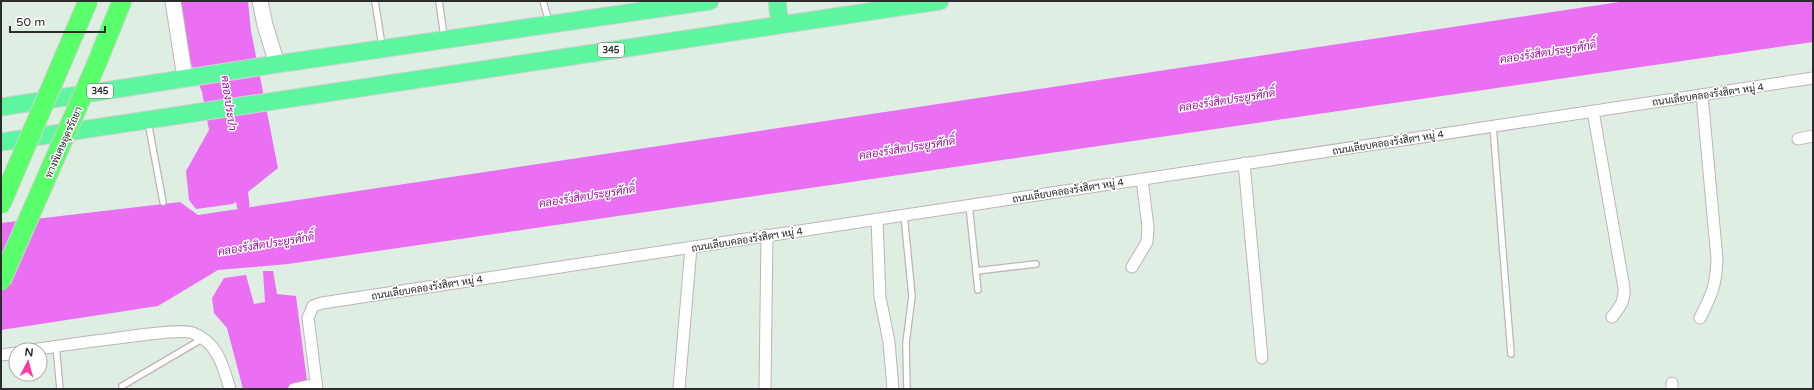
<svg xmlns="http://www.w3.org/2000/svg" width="1814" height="390" font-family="'Varela Round',Sarabun,sans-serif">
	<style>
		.water { fill: #ea6ff3 }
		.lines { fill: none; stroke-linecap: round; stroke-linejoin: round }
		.canal { stroke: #ea6ff3; stroke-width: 13 }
		.lane-casing { stroke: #c0b2ba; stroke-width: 8 }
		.street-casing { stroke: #c0b2ba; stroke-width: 13 }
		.secondary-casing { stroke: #c0b2ba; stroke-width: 17 }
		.primary-casing { stroke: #d1d1d1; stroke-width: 19 }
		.lane { stroke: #fff; stroke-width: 5.5 }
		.street { stroke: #fff; stroke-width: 11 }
		.secondary { stroke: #fff; stroke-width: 15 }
		.primary { stroke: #5df59f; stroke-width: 17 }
		.highway-bridge-casing { stroke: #d1d1d1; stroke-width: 21; stroke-linecap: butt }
		.highway-bridge { stroke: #59ff6a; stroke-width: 19 }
		.labels { text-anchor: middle; stroke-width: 3; stroke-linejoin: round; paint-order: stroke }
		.shield { fill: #fff; stroke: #6b6b6b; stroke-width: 1 }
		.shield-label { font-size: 9px; font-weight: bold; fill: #2c2c2c }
		.street-label { font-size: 10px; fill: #2c2c2c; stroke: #fff }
		.water-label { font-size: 11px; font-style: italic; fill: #a309a1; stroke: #fff }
	</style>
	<rect width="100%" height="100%" fill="#dfeee2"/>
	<!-- water -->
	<path class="water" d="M 180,1 L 248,1 L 251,31 L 278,168 L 233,204 L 196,209 L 189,200 L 186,171 L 209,130 L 202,92 L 190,61 Z
		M 1626,1 L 1813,1 L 1813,42 L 288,264 L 218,270 L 158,306 L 1,330 L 1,223 L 180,202 L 198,215 Z
		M 263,271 L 273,271 L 277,294 L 296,296 L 308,389 L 243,389 L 227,328 L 214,313 L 212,298 L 224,278 L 246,275 L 254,304 L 265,302 Z"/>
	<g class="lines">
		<!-- canal -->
		<path class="canal" d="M 240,179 L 243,205"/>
		<!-- lane casing -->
		<g class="lane-casing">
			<path id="lane" d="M 375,1 L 382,46
				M 439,1 L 444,37
				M 543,1 L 549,22
				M 148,122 L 163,202
				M 1493,126 L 1511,354
				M 969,205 L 978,290
				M 904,215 L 912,296 L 906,343 L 907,389
				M 976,271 L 1036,264
				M 56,346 L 60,389
				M 122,386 L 202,339"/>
		</g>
		<!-- street casing -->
		<g class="street-casing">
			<path id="street" d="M 1593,111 L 1624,288 C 1625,301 1620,307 1612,317
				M 1798,139 L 1813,136
				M 1244,163 L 1262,358
				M 877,219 L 880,297 L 889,342 L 893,389
				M 1132,267 L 1147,242 L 1148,227 L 1142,179
				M 1700,318 C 1712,294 1716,286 1717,259 L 1702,95
				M 32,350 C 68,344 104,340 141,335 C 152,334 183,329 193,333 C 218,343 223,366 230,389
				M 1,355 L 16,353
				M 294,389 L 316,384
				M 317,389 L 308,318 L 313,306 L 322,303 L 1813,78
				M 679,389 L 691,247
				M 765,389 L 767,235
				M 1672,389 L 1672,383"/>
		</g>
		<!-- secondary casing -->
		<g class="secondary-casing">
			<path id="secondary" d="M 173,1 L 185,78
				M 260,1 L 265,25 L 277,64"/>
		</g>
		<!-- primary casing -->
		<g class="primary-casing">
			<path id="primary" d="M 777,1 L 780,25
				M 1,107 L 277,64 L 710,1
				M 1,142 L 940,1"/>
		</g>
		<!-- lane -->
		<use href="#lane" class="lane"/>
		<!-- street -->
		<use href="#street" class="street"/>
		<!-- secondary -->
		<use href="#secondary" class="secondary"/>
		<!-- primary -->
		<use href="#primary" class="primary"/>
		<!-- highway-bridge casing -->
		<g class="highway-bridge-casing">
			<path id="highway-bridge" d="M 1,204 L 88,1
				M 1,281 L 96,65 L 122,1"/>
		</g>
		<!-- highway-bridge -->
		<use href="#highway-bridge" class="highway-bridge"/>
	</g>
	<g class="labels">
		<!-- shield labels -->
		<g class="shield">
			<rect x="598" y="43" width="26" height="14" rx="3"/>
			<rect x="87" y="84" width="26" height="14" rx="3"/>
		</g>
		<g class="shield-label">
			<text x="611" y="53">345</text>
			<text x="100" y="94">345</text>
		</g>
		<!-- street labels -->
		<g class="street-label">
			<text transform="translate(1708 94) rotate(-8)" y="4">ถนนเลียบคลองรังสิตฯ หมู่ 4</text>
			<text transform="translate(63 142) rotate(-66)" y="4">ทางพิเศษอุดรรัถยา</text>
			<text transform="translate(1388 142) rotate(-9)" y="4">ถนนเลียบคลองรังสิตฯ หมู่ 4</text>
			<text transform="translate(1068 190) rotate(-9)" y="4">ถนนเลียบคลองรังสิตฯ หมู่ 4</text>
			<text transform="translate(747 239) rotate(-9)" y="4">ถนนเลียบคลองรังสิตฯ หมู่ 4</text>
			<text transform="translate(427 287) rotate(-9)" y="4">ถนนเลียบคลองรังสิตฯ หมู่ 4</text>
		</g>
		<!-- water labels -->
		<g class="water-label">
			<text transform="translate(1548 52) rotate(-9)" y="4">คลองรังสิตประยูรศักดิ์</text>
			<text transform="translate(1227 100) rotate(-9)" y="4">คลองรังสิตประยูรศักดิ์</text>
			<text transform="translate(229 103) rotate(82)" y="4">คลองประปา</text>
			<text transform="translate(907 148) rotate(-9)" y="4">คลองรังสิตประยูรศักดิ์</text>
			<text transform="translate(587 196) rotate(-9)" y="4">คลองรังสิตประยูรศักดิ์</text>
			<text transform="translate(266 244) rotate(-9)" y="4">คลองรังสิตประยูรศักดิ์</text>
		</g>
	</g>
	<!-- border -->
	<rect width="1814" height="390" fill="none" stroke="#2c2c2c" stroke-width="4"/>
	<!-- north arrow -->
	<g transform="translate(28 362) rotate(6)"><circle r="19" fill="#ffffff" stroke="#ababab"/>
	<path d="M0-3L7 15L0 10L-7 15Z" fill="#ff3ba0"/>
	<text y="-6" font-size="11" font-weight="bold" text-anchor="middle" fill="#2c2c2c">N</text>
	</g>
	<!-- scale -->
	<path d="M10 26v6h95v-6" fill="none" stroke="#2c2c2c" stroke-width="2"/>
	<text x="16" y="26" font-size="12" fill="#2c2c2c" stroke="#ffffff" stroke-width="3" paint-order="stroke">50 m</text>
</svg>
